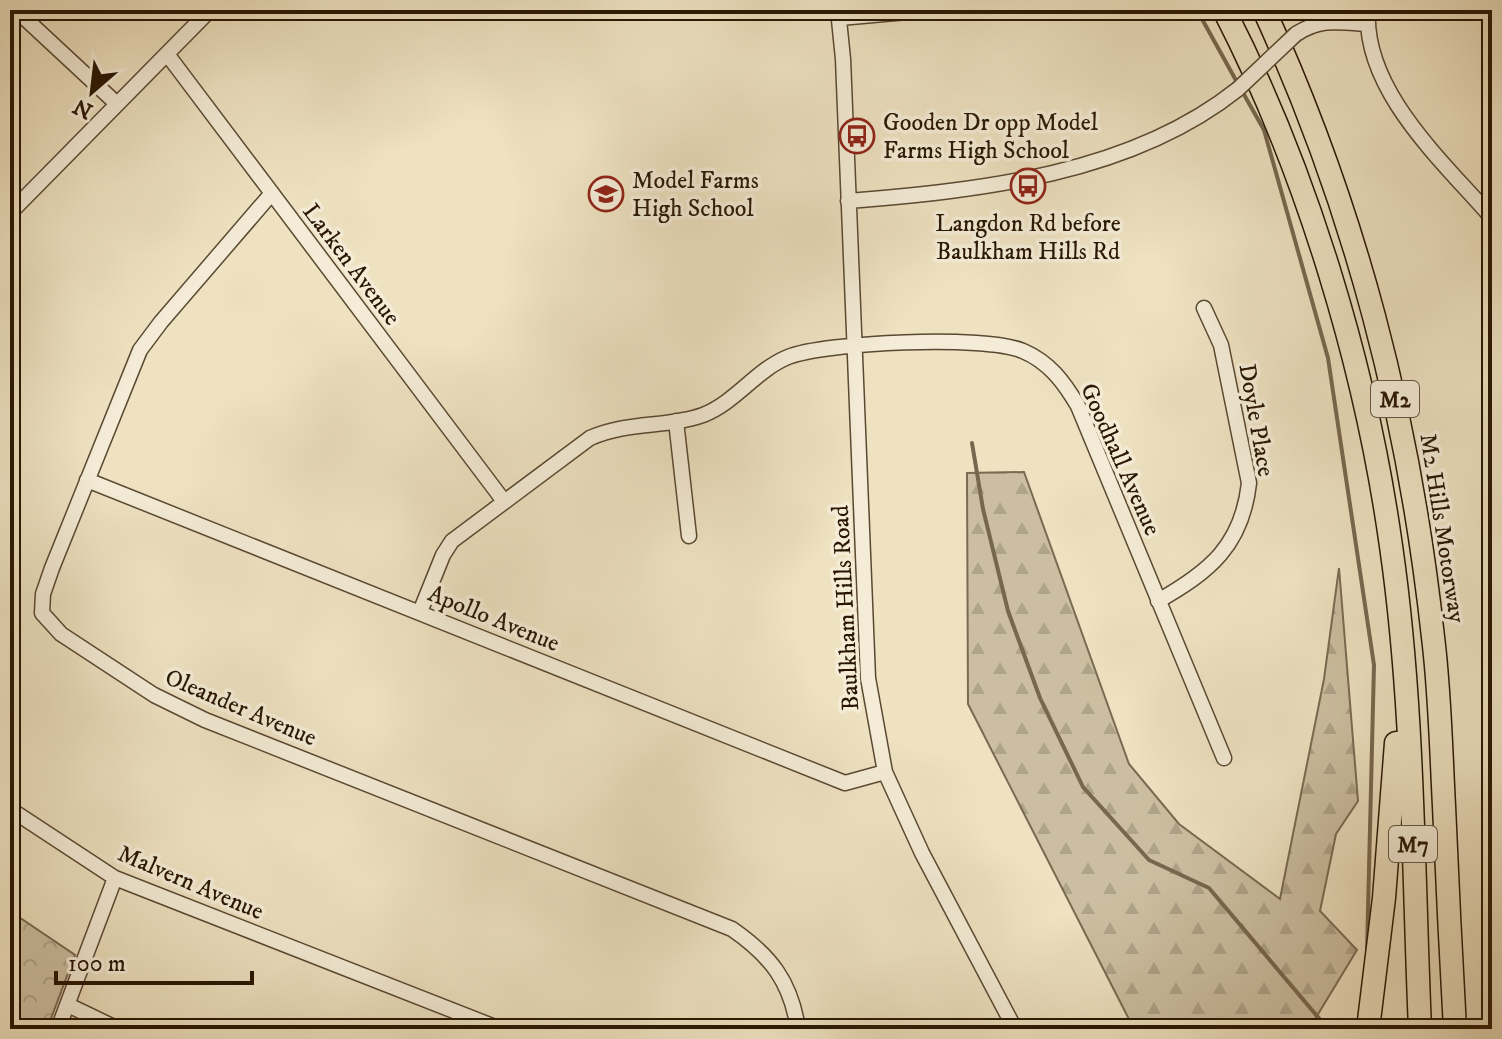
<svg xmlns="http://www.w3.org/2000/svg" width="1502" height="1039" font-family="'IM FELL DW Pica',serif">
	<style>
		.forest { fill: url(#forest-firs); stroke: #7a6a52; stroke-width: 2 }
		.park { fill: url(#park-crowns); stroke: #7a6a52; stroke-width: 2 }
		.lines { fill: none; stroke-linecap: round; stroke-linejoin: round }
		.stream { stroke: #77674e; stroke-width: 4 }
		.minor-casing { stroke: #5a4932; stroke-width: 17 }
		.highway-casing { stroke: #281603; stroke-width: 25 }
		.minor { stroke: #f4ecd7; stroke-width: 14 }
		.highway { stroke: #eee2c1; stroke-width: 22 }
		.minor-bridge-casing { stroke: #5a4932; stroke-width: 17; stroke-linecap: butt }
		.minor-bridge { stroke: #f4ecd7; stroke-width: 14 }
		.labels { text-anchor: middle; stroke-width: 7; stroke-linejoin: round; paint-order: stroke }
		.shield { fill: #f4ecd7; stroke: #655643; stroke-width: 2 }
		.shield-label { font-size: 22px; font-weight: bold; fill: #281603 }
		.poi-label { font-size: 24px; fill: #281603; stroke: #f4ecd7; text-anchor: start }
		.street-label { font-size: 24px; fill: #281603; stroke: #f4ecd7 }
	</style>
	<defs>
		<pattern id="forest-firs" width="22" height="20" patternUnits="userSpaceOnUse" patternTransform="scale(2)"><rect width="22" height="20" fill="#ccbfa1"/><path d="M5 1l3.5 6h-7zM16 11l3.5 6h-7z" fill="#afa389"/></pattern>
		<pattern id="park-crowns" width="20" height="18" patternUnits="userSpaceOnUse" patternTransform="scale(2)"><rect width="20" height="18" fill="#ccbfa1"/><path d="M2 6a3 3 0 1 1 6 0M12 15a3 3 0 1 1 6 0" fill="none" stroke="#afa389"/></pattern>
	</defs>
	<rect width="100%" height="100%" fill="#eee2c1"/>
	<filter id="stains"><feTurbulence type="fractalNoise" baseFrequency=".0025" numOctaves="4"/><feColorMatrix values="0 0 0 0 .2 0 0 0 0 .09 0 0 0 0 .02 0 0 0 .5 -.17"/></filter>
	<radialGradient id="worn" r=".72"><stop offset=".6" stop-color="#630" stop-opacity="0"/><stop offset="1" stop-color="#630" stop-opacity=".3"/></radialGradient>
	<!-- forest -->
	<path class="forest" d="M 1024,472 L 1129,764 L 1179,824 L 1280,899 L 1324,679 L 1339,568 L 1358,801 L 1336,834 L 1320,911 L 1357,950 L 1309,1029 L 1134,1029 L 968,704 L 967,473 Z"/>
	<!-- park -->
	<path class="park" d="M 10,911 L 75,955 L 47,1029 L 10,1029 Z"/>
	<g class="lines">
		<!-- stream -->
		<path class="stream" d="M 1197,10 L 1238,84
			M 1242,91 L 1264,130 L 1328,358 L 1374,665 L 1367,951
			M 972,443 L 983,509 L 1008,611 L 1040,698 L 1083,787 L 1149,860 L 1209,888 L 1328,1029"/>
		<!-- minor casing -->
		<g class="minor-casing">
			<path id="minor" d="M 16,10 L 117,104
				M 838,10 L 843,59 L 868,678 L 885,772 L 922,853 L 1015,1029
				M 1368,10 C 1363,91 1443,161 1492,218
				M 840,18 L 929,10
				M 1296,34 C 1321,18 1338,22 1367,24
				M 167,54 L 503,500
				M 272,193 L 161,322 L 140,350 L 52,568 L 43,594 L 42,613 L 61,634 L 154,695 L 205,720 L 732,929 C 771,956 791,982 798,1029
				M 848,201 C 981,190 1130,175 1238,89
				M 10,213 L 210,10
				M 676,421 L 689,536
				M 87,480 L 845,783 L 885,772
				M 1158,601 C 1209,572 1242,546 1249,483 L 1221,345 L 1204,308
				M 420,612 L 443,555 L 452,541 L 590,438 C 628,421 666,428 703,415 C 736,402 756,370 788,357 C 825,342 986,335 1023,351 C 1049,362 1064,382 1078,406 L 1224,758
				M 10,809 L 115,878 L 500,1029
				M 68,1005 L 118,1029
				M 58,1029 L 115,878"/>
		</g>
		<!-- highway casing -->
		<g class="highway-casing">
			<path id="highway" d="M 1224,10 C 1307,171 1366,367 1391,546 C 1414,705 1413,868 1420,1029
				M 1264,10 C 1356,211 1409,417 1433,637 C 1440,693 1441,750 1444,806 C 1447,880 1451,955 1455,1029
				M 1368,1029 L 1384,898 L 1396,743"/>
		</g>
		<!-- minor -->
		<use href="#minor" class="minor"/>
		<!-- highway -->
		<use href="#highway" class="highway"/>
		<!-- minor-bridge casing -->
		<g class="minor-bridge-casing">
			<path id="minor-bridge" d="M 1238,89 L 1296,34"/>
		</g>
		<!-- minor-bridge -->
		<use href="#minor-bridge" class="minor-bridge"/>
	</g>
	<!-- icons -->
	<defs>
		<g id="bus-ring" transform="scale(1.8)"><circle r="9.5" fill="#f4ecd7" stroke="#8f2418" stroke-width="1.5"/><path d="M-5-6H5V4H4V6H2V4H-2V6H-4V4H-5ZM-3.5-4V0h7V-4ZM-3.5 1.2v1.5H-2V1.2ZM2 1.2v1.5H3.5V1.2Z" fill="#8f2418"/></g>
		<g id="school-ring" transform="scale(1.8)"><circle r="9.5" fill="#f4ecd7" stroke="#8f2418" stroke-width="1.5"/><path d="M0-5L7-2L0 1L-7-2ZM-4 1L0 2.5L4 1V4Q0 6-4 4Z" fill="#8f2418"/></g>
	</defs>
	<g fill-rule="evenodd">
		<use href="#bus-ring" x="857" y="136"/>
		<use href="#bus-ring" x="1028" y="186"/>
		<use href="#school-ring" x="606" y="194"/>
	</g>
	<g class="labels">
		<!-- shield labels -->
		<g class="shield">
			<rect x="1371" y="381" width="48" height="36" rx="6"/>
			<rect x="1389" y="826" width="48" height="36" rx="6"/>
		</g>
		<g class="shield-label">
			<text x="1395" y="407">M2</text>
			<text x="1413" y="852">M7</text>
		</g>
		<!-- poi labels -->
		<g class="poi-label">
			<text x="883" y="130">Gooden Dr opp Model<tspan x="883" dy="28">Farms High School</tspan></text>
			<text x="632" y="188">Model Farms<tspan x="632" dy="28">High School</tspan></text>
			<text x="1028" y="231" text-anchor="middle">Langdon Rd before<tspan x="1028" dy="28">Baulkham Hills Rd</tspan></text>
		</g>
		<!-- street labels -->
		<g class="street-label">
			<text transform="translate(352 264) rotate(53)" y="8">Larken Avenue</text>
			<text transform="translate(1257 420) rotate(80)" y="8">Doyle Place</text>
			<text transform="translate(1121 459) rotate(66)" y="8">Goodhall Avenue</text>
			<text transform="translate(1443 528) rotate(81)" y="8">M2 Hills Motorway</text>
			<text transform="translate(845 608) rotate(-93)" y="8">Baulkham Hills Road</text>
			<text transform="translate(494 618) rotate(22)" y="8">Apollo Avenue</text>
			<text transform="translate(241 707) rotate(23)" y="8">Oleander Avenue</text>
			<text transform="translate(191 882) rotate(23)" y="8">Malvern Avenue</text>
		</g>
	</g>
	<!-- margin -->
	<rect width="1502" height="1039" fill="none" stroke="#eee2c1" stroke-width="40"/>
	<rect x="12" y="12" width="1478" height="1015" fill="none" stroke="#281603" stroke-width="4"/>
	<rect x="20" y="20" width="1462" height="999" fill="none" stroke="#281603" stroke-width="2"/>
	<!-- north arrow -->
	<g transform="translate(92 92) rotate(208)" stroke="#f4ecd7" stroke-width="6" paint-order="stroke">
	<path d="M0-6L14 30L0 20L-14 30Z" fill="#281603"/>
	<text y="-12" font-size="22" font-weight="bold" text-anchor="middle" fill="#281603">N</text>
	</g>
	<!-- scale -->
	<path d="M56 971v12h196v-12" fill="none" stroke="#281603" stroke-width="4"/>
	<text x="68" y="971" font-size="24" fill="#281603" stroke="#f4ecd7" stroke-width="6" paint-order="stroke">100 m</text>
	<rect width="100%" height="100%" filter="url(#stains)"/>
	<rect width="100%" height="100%" fill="url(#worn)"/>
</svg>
